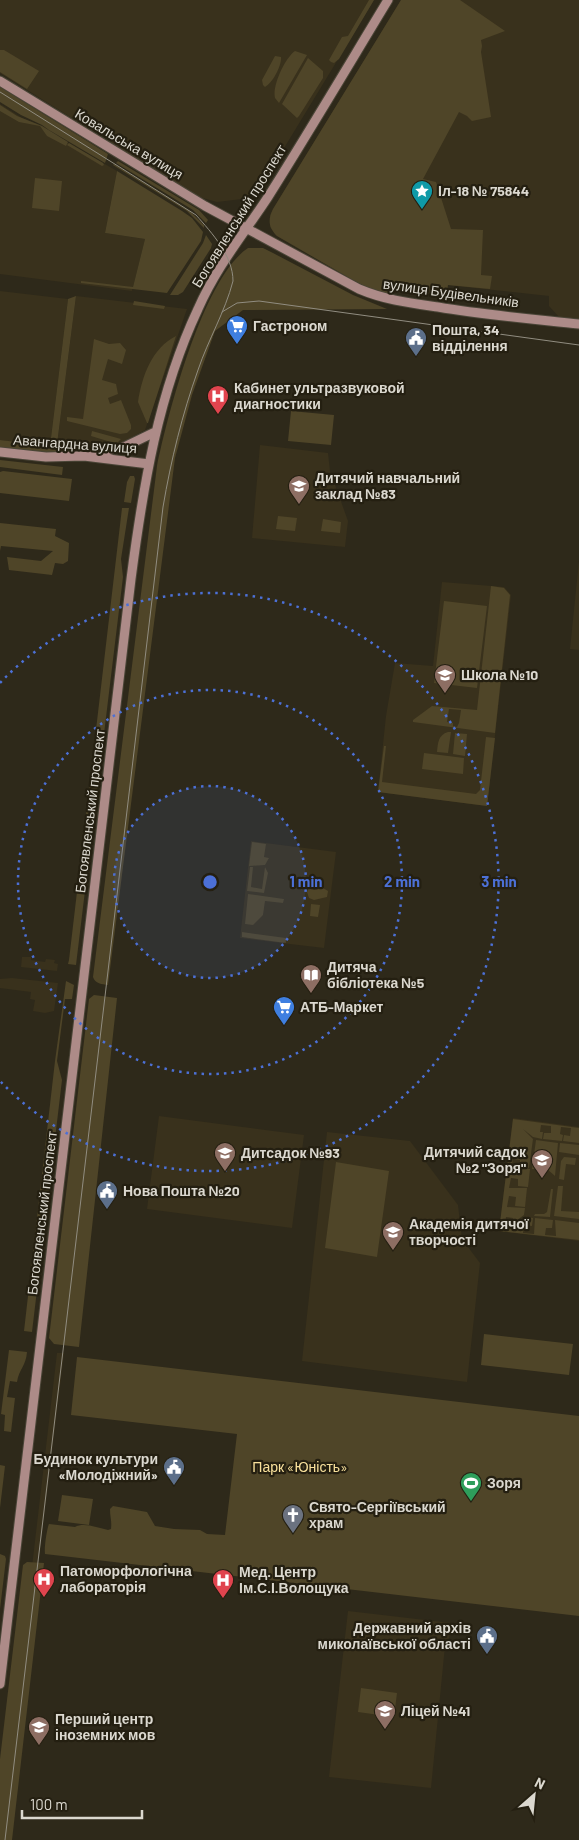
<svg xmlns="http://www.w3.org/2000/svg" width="579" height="1840" font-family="Barlow,sans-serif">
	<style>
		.built { fill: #39311c }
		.green { fill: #4f4528; fill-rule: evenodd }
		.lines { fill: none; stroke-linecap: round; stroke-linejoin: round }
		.secondary-casing { stroke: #4a4537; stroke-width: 11 }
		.secondary { stroke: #ad8b88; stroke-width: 9 }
		.tram { stroke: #918d81; stroke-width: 1 }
		.ring { fill: none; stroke: #4c70d6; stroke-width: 2.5; stroke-dasharray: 2.5 5 }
		.labels { text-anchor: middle; stroke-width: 4.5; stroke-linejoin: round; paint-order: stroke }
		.street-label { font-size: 14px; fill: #dbd8cf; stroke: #241f11 }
		.poi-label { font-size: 14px; font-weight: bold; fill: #dbd8cf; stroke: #241f11; text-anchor: start }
		.park-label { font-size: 14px; fill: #f8e09b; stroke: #241f11 }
		.centre { fill: #4c70d6; stroke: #241f11; stroke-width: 2.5 }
		.ring-label { font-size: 15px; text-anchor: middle; font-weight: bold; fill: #4c70d6; stroke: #241f11; stroke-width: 4.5; stroke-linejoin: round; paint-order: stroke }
	</style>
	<rect width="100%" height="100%" fill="#2e291a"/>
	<!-- built -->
	<path class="built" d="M 0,0 L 374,0 L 261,186 L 250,195 L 242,199 L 217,202 L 199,197 L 109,142 L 106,138 L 108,129 L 105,128 L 99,131 L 91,130 L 0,73 Z
		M 401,0 L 579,0 L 579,319 L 559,317 L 549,306 L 549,296 L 448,285 L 446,296 L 392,290 L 387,295 L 277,236 L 270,227 L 270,215 L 273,209 Z
		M 0,104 L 22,118 L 42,126 L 49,132 L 117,171 L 105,233 L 145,239 L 132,291 L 0,274 Z
		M 0,291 L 68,299 L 50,446 L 0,440 Z
		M 76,296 L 187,309 L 145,430 L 121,443 L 56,452 Z
		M 260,445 L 328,453 L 330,471 L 348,521 L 345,547 L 252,538 Z
		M 579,561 L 579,650 L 570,649 Z
		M 442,582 L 504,587 L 511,595 L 487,806 L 378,792 L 386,716 L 395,663 L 433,666 Z
		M 251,841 L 336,852 L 324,948 L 240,938 Z
		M 22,957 L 31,957 L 31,960 L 45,962 L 46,959 L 55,960 L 54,963 L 58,964 L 57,971 L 21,967 Z
		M 12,978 L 58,983 L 54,1011 L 45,1013 L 33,1011 L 35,1000 L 30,999 L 31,992 L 0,988 L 0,979 Z
		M 159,1116 L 304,1135 L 292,1228 L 147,1209 Z
		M 513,1118 L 579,1127 L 579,1241 L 499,1231 Z
		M 327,1132 L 410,1141 L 458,1205 L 462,1239 L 480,1263 L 467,1382 L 302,1361 Z
		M 57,1353 L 64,1353 L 5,1840 L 0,1840 Z
		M 348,1611 L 451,1623 L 448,1646 L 445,1646 L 431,1788 L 329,1777 Z"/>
	<!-- green -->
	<path class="green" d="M 369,0 L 374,0 L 339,59 L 334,63 L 331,62 L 329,60 L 342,37 L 348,36 Z
		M 401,0 L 460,0 L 505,31 L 481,40 L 482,46 L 481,52 L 491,117 L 472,121 L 467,116 L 459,112 L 423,179 L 436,182 L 451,229 L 483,230 L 481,275 L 492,276 L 490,289 L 448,285 L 446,296 L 392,290 L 387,295 L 365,287 L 277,236 C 268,227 268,219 273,209 Z
		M 0,50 L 4,50 L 39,71 L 27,89 L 0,72 Z
		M 295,51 L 307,55 L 279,103 L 275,98 C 272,86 285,58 295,51 Z
		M 275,56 L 281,57 C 282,65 273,83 265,87 L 263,85 L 262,80 Z
		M 308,58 L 323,71 L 323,78 L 299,116 L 297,118 L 282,104 Z
		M 0,87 L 108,154 L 105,163 L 49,130 L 42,125 L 21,115 L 0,102 Z
		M 0,105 L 17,116 L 42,126 L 68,142 L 66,146 L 47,136 L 40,126 L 19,122 L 0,111 Z
		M 69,143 L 103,163 L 104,165 L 102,166 L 67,145 Z
		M 118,161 L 199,210 L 208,220 L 206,223 L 193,210 L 116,163 Z
		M 114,164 L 191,212 L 204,225 L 204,228 L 187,211 L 113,165 Z
		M 117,171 L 182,211 L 192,218 L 203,232 L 201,241 L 167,293 L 81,283 L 81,281 L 133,287 L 145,239 L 105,233 Z
		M 35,178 L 62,181 L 59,211 L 32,208 Z
		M 206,235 L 212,244 L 211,248 L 183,292 L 178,295 L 170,295 L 203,243 Z
		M 248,248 L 263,248 L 273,253 L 353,295 L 387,309 L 243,310 L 215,331 L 192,395 L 175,458 L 108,985 C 102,984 95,984 93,977 L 157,466 C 168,413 203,278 248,248 Z
		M 76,296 L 56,452 L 47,453 L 0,448 L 0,440 L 50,446 L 68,299 Z
		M 134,301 L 165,306 L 164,309 L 133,305 Z
		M 176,336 L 148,423 L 147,423 L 138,402 C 142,376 152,348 176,336 Z
		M 94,339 L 109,344 L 120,343 L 126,350 L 122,364 L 108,359 L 102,380 L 116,384 L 118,394 L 108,398 L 110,404 L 121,400 L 131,425 L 131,429 L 127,433 L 120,434 L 67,421 L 67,417 L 83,419 Z
		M 291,411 L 334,415 L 331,445 L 288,441 Z
		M 92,431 L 121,439 L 118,442 L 114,443 L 91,436 Z
		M 0,460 L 63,467 L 62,475 L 0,467 Z
		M 3,471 L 72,479 L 69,501 L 0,493 L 0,472 Z
		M 130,476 L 134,476 L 135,479 L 131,503 L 124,502 L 127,482 Z
		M 122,508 L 129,508 L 121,559 L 123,577 L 76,965 L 68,964 L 69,960 Z
		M 278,516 L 297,518 L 295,531 L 276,529 Z
		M 323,519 L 341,522 L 340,533 L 321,531 Z
		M 0,523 L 56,529 L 55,536 L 69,543 L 68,561 L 63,564 L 55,563 L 52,575 L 9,570 L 7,557 L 41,561 L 53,551 L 1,546 L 0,551 Z
		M 491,586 L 504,588 L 510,595 L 495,733 L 413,722 L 413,720 L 432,706 L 477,710 ZM 449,709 L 461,710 L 459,723 L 457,727 L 453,726 L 453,723 L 447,722 Z
		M 444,601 L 487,606 L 477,688 L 434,683 Z
		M 448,732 L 451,732 L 448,753 L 437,752 C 438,743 438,735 448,732 Z
		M 455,733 L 467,734 L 465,756 L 453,754 Z
		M 486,737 L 495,738 L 487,806 L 378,792 L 384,746 L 386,746 L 382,782 L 476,794 L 480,790 Z
		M 424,753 L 464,758 L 463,774 L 422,769 Z
		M 252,842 L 266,844 L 264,857 L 269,858 L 265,865 L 249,866 Z
		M 250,867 L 253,867 L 251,887 L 262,889 L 265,867 L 268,873 L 264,893 L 247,891 Z
		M 309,887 L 314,890 L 323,888 L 328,891 L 327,897 L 314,900 L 309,898 L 307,892 Z
		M 248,894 L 284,899 L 283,903 L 265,901 L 263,915 L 253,925 L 245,924 Z
		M 311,904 L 320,905 L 318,917 L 310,916 Z
		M 242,932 L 286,938 L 286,943 L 242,937 Z
		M 66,981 L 74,985 L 72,999 L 65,999 L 57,1061 L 62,1080 L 32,1332 L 24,1331 L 55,1061 Z
		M 94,995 L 117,998 L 79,1347 L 54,1344 L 49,1338 L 89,999 Z
		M 513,1119 L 579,1128 L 579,1143 L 563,1141 L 564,1135 L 570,1136 L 571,1128 L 561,1127 L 560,1134 L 563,1135 L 562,1141 L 543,1139 L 544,1133 L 551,1133 L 551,1126 L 541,1125 L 540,1132 L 543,1132 L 542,1139 L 533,1137 L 523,1129 L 533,1139 L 529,1168 L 520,1166 L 520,1160 L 513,1159 L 511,1169 L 519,1170 L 519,1167 L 530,1169 L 528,1187 L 518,1186 L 518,1179 L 511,1178 L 509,1188 L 527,1188 L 525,1207 L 515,1206 L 516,1197 L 509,1196 L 507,1207 L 525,1208 L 524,1215 L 513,1223 L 513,1218 L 506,1217 L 505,1226 L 512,1227 L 525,1217 L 533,1218 L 532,1226 L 524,1225 L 523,1233 L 534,1234 L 535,1218 L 553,1220 L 552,1228 L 546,1228 L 545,1235 L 556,1236 L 555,1220 L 579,1223 L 579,1240 L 499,1231 Z
		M 536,1140 L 558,1143 L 555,1176 L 547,1169 L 532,1169 Z
		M 560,1143 L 579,1145 L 579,1155 L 559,1152 Z
		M 564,1157 L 576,1158 L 575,1165 L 566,1164 L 564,1180 L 559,1179 L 561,1161 Z
		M 336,1162 L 389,1171 L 377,1257 L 325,1248 Z
		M 558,1186 L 563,1186 L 561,1211 L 579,1212 L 579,1219 L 554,1216 Z
		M 551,1189 L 553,1189 L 550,1217 L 534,1216 L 535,1214 L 544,1214 L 547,1212 Z
		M 484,1334 L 573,1344 L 569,1375 L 481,1365 Z
		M 9,1350 L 27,1352 C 26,1366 19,1369 17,1382 L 10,1381 L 7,1397 L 15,1398 L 11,1432 L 4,1431 L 5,1415 L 1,1414 Z
		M 77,1357 L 579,1416 L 579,1616 L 45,1554 C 44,1548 47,1528 49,1524 L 75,1527 C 84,1522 98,1528 108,1530 L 111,1529 C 112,1521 110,1517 110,1509 L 113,1506 L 147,1512 L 155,1526 L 174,1529 L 200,1530 L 207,1534 L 225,1535 L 237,1434 L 71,1415 Z
		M 0,1465 L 5,1466 L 0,1508 Z
		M 62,1495 L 93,1499 L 89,1525 L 58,1521 Z
		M 0,1554 L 5,1556 L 6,1559 L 0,1609 Z
		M 27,1562 L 44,1563 L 12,1840 L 0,1840 L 0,1759 L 23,1565 Z
		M 361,1688 L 397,1693 L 394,1717 L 358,1712 Z"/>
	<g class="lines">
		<!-- secondary casing -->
		<g class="secondary-casing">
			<path id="secondary" d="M 0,81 L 205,206 L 359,289 C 385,300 410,303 438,307 C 484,315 532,319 579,324
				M 0,452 L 46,457 L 84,456 L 149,464
				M 92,454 L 124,447 L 155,432
				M 0,1684 L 131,579 C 143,487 158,394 198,309 C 217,266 243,235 268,197 C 309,132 348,66 388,0"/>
		</g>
		<!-- secondary -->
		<use href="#secondary" class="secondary"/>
		<!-- tram -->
		<path class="tram" d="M 0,92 L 196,215 C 212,233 233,256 233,281 C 225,312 208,340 198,370 C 182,415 171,460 163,507 L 5,1840
			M 222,312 L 237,303 L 259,301 L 579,345"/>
	</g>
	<!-- distance rings -->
	<circle cx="210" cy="882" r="96" fill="#4c70d6" fill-opacity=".12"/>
	<g class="ring">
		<circle cx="210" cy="882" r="96"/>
		<circle cx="210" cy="882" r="192"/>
		<path d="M0 683A289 289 0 1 1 0 1081"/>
	</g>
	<!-- icons -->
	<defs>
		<g id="sight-pin" transform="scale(1.125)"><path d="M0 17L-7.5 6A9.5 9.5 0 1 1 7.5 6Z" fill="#0f9aa8" stroke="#241f11"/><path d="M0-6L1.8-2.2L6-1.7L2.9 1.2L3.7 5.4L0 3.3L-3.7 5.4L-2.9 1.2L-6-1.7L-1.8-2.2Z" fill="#fff"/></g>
		<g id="supermarket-pin" transform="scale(1.125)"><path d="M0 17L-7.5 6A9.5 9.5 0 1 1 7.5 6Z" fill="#3f7fe0" stroke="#241f11"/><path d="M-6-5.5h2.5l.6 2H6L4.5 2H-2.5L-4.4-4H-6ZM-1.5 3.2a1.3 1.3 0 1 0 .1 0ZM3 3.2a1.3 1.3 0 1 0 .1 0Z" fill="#fff"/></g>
		<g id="civic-pin" transform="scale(1.125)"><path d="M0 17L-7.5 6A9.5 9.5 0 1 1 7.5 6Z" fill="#5c6f8a" stroke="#241f11"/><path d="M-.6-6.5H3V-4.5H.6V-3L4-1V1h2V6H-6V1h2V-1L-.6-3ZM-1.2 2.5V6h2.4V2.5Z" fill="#fff"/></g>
		<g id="hospital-pin" transform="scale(1.125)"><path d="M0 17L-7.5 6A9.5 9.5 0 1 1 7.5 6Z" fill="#e0444e" stroke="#241f11"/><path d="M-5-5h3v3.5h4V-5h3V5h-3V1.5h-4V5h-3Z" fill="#fff"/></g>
		<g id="school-pin" transform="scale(1.125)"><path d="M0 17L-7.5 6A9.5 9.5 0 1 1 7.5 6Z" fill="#8d6e63" stroke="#241f11"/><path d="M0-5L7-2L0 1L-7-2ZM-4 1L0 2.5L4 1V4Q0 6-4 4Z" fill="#fff"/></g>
		<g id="library-pin" transform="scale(1.125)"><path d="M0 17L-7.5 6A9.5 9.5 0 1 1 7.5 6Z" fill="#8d6e63" stroke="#241f11"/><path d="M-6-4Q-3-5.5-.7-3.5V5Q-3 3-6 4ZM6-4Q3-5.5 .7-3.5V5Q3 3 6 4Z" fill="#fff"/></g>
		<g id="stadium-pin" transform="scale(1.125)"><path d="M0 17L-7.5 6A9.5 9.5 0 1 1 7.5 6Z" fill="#2e9e5b" stroke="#241f11"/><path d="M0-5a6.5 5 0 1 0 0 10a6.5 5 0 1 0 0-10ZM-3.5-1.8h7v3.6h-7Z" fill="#fff"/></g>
		<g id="church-pin" transform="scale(1.125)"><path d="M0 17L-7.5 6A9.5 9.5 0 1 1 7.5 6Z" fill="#6b7280" stroke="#241f11"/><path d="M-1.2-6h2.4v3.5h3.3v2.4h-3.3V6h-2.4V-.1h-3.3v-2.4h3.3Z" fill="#fff"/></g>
	</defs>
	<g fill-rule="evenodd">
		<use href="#sight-pin" x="422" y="191"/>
		<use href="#supermarket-pin" x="237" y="326"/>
		<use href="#civic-pin" x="416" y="338"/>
		<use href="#hospital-pin" x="218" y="396"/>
		<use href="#school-pin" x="299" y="486"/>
		<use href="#school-pin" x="445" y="675"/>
		<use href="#library-pin" x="311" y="975"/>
		<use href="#supermarket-pin" x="284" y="1007"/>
		<use href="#school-pin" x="225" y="1153"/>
		<use href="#school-pin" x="542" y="1160"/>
		<use href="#civic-pin" x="107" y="1191"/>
		<use href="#school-pin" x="393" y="1232"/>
		<use href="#civic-pin" x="174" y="1467"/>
		<use href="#stadium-pin" x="471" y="1483"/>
		<use href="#church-pin" x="293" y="1515"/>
		<use href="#hospital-pin" x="44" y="1579"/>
		<use href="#hospital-pin" x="223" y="1580"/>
		<use href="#civic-pin" x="487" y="1636"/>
		<use href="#school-pin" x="385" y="1711"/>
		<use href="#school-pin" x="39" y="1727"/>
	</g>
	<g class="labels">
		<!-- street labels -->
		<g class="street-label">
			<text transform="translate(129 144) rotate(31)" y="5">Ковальська вулиця</text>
			<text transform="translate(239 216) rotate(-58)" y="5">Богоявленський проспект</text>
			<text transform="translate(451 293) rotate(8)" y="5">вулиця Будівельників</text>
			<text transform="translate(75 444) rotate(4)" y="5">Авангардна вулиця</text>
			<text transform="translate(90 811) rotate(-83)" y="5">Богоявленський проспект</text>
			<text transform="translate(42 1213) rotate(-83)" y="5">Богоявленський проспект</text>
		</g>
		<!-- poi labels -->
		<g class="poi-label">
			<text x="438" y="196">Іл-18 № 75844</text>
			<text x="253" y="331">Гастроном</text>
			<text x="432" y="335">Пошта, 34<tspan x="432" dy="16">відділення</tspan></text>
			<text x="234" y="393">Кабинет ультразвуковой<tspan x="234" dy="16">диагностики</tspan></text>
			<text x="315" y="483">Дитячий навчальний<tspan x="315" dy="16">заклад №83</tspan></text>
			<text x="461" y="680">Школа №10</text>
			<text x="327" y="972">Дитяча<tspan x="327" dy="16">бібліотека №5</tspan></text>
			<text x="300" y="1012">АТБ-Маркет</text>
			<text x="526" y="1157" text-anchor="end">Дитячий садок<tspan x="526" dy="16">№2 "Зоря"</tspan></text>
			<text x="241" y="1158">Дитсадок №93</text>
			<text x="123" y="1196">Нова Пошта №20</text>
			<text x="409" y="1229">Академія дитячої<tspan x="409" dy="16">творчості</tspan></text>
			<text x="158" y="1464" text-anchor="end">Будинок культури<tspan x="158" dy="16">«Молодіжний»</tspan></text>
			<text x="487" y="1488">Зоря</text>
			<text x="309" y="1512">Свято-Сергіївський<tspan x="309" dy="16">храм</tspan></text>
			<text x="60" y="1576">Патоморфологічна<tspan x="60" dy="16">лабораторія</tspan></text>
			<text x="239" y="1577">Мед. Центр<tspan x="239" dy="16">Ім.С.І.Волощука</tspan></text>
			<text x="471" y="1633" text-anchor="end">Державний архів<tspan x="471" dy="16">миколаївської області</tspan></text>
			<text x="401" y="1716">Ліцей №41</text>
			<text x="55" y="1724">Перший центр<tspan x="55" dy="16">іноземних мов</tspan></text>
		</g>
		<!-- park labels -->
		<g class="park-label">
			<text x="300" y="1472">Парк «Юність»</text>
		</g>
	</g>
	<circle cx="210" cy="882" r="8" class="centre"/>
	<g class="ring-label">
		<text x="306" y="887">1 min</text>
		<text x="402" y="887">2 min</text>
		<text x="499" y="887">3 min</text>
	</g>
	<!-- north arrow -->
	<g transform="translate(534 1795) rotate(27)" stroke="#241f11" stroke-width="4" paint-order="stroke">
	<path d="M0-4L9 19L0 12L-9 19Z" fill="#dbd8cf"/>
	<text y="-8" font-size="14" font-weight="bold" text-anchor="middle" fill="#dbd8cf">N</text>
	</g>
	<!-- scale -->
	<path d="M22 1810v8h120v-8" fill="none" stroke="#dbd8cf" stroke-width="2.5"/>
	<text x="30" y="1810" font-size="15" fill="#dbd8cf" stroke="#241f11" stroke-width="4" paint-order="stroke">100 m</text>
</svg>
